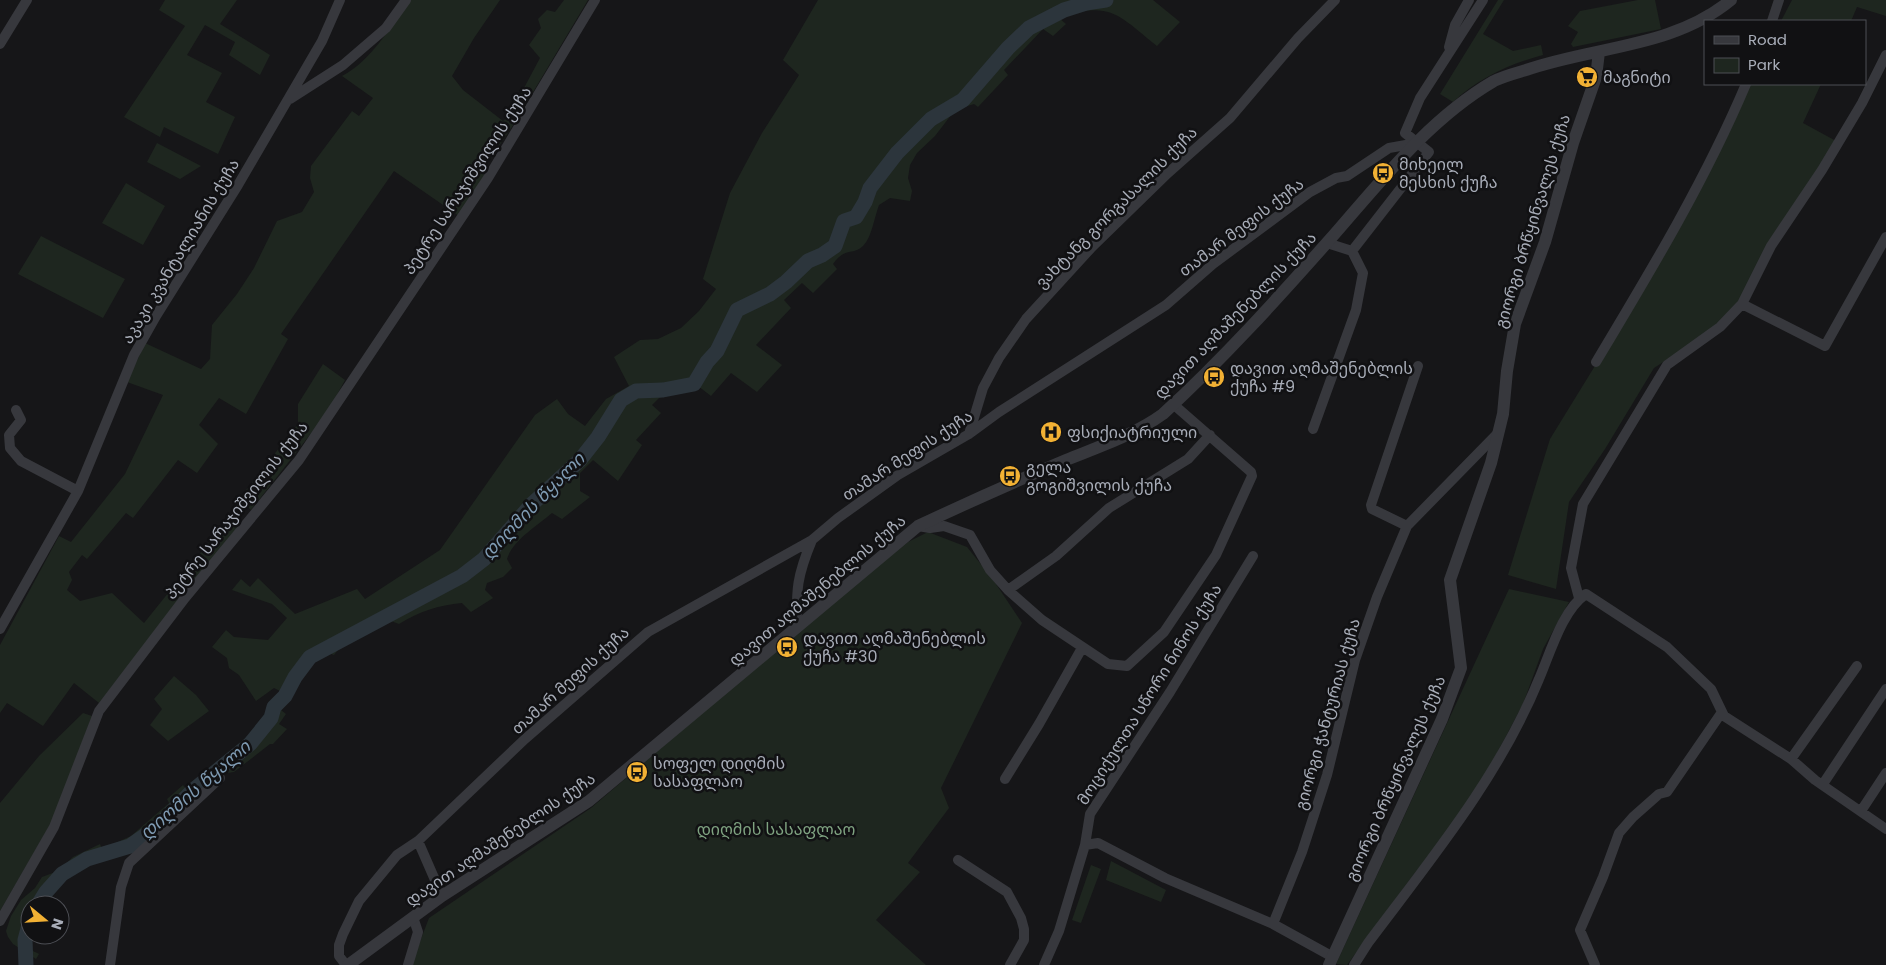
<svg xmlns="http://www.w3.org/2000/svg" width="1886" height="965" font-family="Poppins,'Noto Sans Georgian',sans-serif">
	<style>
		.green { fill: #1e261f }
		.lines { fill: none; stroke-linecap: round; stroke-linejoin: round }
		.river { stroke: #2c353c; stroke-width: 15 }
		.minor { stroke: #37383d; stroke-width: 10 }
		.tertiary { stroke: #37383d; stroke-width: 12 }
		.labels { text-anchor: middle; stroke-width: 5; stroke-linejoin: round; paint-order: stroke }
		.poi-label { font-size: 16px; fill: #a8adb8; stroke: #111113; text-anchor: start }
		.street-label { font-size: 16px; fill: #a8adb8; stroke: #111113 }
		.park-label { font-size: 16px; fill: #7fa381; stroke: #111113 }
		.water-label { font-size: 18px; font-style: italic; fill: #7f9bb3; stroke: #111113 }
	</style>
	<rect width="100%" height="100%" fill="#161618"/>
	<!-- green -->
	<path class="green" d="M 165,0 L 237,0 L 220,24 L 270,55 L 260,75 L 229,55 L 235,42 L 205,25 L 187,55 L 222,73 L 206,102 L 235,117 L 218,154 L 164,127 L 160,137 L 124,117 L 185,26 L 159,10 Z
		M 410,0 L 500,0 L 474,38 L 452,76 L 463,90 L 503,121 L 509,116 L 540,58 L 529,45 L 541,28 L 538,19 L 547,10 L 555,12 L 564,0 L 588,0 L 514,124 L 484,168 L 484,176 L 459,216 L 394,171 L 281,334 L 288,339 L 246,414 L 219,398 L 199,425 L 218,444 L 197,473 L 178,460 L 133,518 L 126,513 L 87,559 L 82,555 L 69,572 L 72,580 L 67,590 L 80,601 L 112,593 L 144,623 L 231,515 L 240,524 L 99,703 L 74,683 L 43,726 L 7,703 L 0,713 L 0,645 L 59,536 L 71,542 L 125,474 L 163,395 L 127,382 L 145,343 L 201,369 L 210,359 L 212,325 L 237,294 L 254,268 L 277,221 L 302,212 L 314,192 L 310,178 L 311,166 L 352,111 L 359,116 L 373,98 L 342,76 C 371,61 391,26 410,0 Z
		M 818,0 L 1153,0 L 1180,22 L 1157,46 C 1118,15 1111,0 1059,18 L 1066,24 L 1053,36 L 1043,29 L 1004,70 L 1008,75 L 978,107 L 974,104 L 955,110 L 935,136 L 917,153 L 910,165 L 908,178 L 912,191 L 910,201 L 890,198 L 879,205 C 874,218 872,237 863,246 C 852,256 846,246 833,264 L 837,269 L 813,293 L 802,283 L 784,300 L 791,308 L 756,345 L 782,365 L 757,392 L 731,373 L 711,396 L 698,386 L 659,398 L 652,405 L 661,413 L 636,440 L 642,445 L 618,481 L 593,460 L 580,473 L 580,491 L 590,497 L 562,519 L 552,513 C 537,526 513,540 507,559 L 512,568 L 503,577 L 487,583 L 485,590 L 493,598 L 471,612 L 462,603 C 439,605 418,612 399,624 L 391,621 L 340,647 L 334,655 L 326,652 C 299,668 298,687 281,710 L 286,714 L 279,724 L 287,729 L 273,744 L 270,744 L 234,772 L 221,774 L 141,847 L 139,845 L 86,863 L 83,868 L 74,871 L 42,905 L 30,905 C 30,913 28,946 31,949 C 33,952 36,952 39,954 L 36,959 L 13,944 L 8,937 L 6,931 L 11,916 L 21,900 L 35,888 L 42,877 L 58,871 L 73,857 L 100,844 L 102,849 L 131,836 L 169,803 L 167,799 L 183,785 L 186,789 L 263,723 L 280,691 L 274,688 L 256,701 L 239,675 L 229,668 L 227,658 L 212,647 L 226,630 L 234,637 L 268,640 L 287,618 L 272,604 L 232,590 L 241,579 L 250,587 L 258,578 L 295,614 L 357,589 L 365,599 L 440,550 L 535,415 L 557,399 L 568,414 L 585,426 L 606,399 L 629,386 L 614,357 L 640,340 L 658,339 L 681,328 L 699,311 L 716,289 L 703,279 L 730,193 L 762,133 L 799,75 L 783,60 Z
		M 1498,0 L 1504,0 L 1483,34 L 1513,51 L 1541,45 L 1543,55 C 1509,64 1479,78 1453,102 L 1440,94 Z
		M 1638,0 L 1655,0 L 1661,29 L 1573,47 L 1571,44 L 1578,32 L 1568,26 L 1580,11 Z
		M 1792,0 L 1886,0 L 1886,16 L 1857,7 L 1851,21 L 1781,21 Z
		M 1749,84 L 1821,84 L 1803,123 L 1836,141 L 1726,321 L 1654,368 L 1605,449 L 1569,502 L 1556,589 L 1508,575 L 1550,439 L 1649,278 Z
		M 157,143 L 201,166 L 180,179 L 147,162 Z
		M 126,183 L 165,206 L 143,245 L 102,223 Z
		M 41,236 L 125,279 L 103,318 L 18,274 Z
		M 323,364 L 345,380 L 327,413 L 251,510 L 239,499 L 298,424 L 298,404 Z
		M 928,532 L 967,547 L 992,578 L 1022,623 L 941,788 L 949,808 L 908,863 L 920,872 L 876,920 L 926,965 L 411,965 L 429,918 L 591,808 L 832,602 L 908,542 Z
		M 1509,589 L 1569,602 L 1543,649 L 1523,704 L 1486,774 L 1450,831 L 1414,874 L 1347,965 L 1336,964 Z
		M 174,676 L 196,695 L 209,711 L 168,741 L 150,725 L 162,709 L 154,699 Z
		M 83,713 L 92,716 L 53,820 L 0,911 L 0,803 L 39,756 Z
		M 1111,861 L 1166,890 L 1161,902 L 1106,880 Z
		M 1091,865 L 1101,869 L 1081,923 L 1072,920 Z"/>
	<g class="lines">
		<!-- river -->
		<path class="river" d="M 38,905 L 46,892 L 62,874 L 87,859 L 130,846 L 157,827 L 192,791 L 250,744 L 271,718 L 274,707 L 285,696 L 295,677 L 310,657 L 462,576 L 484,559 L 532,504 L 580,460 L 598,437 L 621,400 L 636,391 L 663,390 L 694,384 L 707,362 L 717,351 L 737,310 L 770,294 L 786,282 L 808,261 L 822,255 L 835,246 L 844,221 L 856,217 L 865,202 L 870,188 L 897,153 L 931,119 L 963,100 L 1008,48 L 1029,28 L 1064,10 L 1086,3 L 1106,0
			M 26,965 L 25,940 L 30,921"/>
		<!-- minor -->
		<path class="minor" d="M 1772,21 L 1779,0
			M 0,44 L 27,0
			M 1449,47 L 1455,25 L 1469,0
			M 290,99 L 343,65 L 386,28 L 406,0
			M 1352,251 L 1429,152 L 1405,133 L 1420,98 L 1483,0
			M 1742,304 L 1825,346 L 1886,237
			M 1596,362 C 1650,272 1705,181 1746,84
			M 16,410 L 21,420 L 9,435 L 10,448 L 21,461 L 78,491
			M 1313,429 L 1356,310 L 1363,273 L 1352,251 L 1327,243
			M 969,434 L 983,388 L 999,358 L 1026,319 L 1091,248 L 1168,173 L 1230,118 L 1298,38 L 1335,0
			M 918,526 L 930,528 L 944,526 L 970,535 L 990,570 L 1008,590 L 1042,620 L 1108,664 L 1127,666 L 1164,632 L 1216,555 L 1252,476 L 1251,472 L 1173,404
			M 1407,526 L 1372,509 L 1371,505 L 1418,366
			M 1008,590 L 1056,556 L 1109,508 L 1188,459 L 1210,435
			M 1579,598 L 1571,568 L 1583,504 L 1667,365 L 1720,327 L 1742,304 L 1771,246 L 1822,170 L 1862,103 L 1886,55
			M 797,628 C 796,589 797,576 812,540
			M 0,629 L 78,491 L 134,355 L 156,316 L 238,185 L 322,41 L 340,0
			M 1791,759 L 1857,666
			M 1005,779 L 1039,724 L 1082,648
			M 1823,784 L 1886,689
			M 1861,811 L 1886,773
			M 418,841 L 442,896
			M 1085,845 L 1098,843 L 1165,878 L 1273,924 L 1333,957
			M 958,860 L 1007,892 L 1021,918 L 1024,929 L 1024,940 L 1010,965
			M 0,921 L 54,827 L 99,711 L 185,598 L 299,460 L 488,178 L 595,0
			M 1273,924 L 1302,852 L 1327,775 L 1355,660 L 1377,597 L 1407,526 L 1499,432
			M 110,965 L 121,887 L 129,863 L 220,778
			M 346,965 L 339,956 L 339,945 L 343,934 L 359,901 L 397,855 L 418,841 L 525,739 L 648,632 L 812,540 L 838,518 L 898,475 L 969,434 L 999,412 L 1166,305 L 1213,264 L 1310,192 L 1336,178 L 1347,176 L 1389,148 L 1417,143
			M 408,965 L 418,932 L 413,917
			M 1044,965 L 1059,931 L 1085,845 L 1090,814 L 1170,692 L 1253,556
			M 1354,965 L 1368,943 C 1431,859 1499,777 1539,679 C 1550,654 1562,610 1586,594 L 1667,647 L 1711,689 L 1724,716 L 1791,759 L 1815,780 L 1886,829
			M 1595,965 L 1580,930 L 1603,877 L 1619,833 L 1633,817 L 1659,794 L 1667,792 L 1722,712"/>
		<!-- tertiary -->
		<path class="tertiary" d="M 348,965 L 442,896 L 589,801 L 918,526 C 967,503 1016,481 1066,460 C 1098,447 1134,435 1163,414 C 1223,359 1278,298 1332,237 C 1381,181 1429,119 1494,81 C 1504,76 1516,73 1526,70 C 1595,46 1673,48 1731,0
			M 1329,965 L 1442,719 L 1461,668 L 1450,580 L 1491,463 L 1503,414 L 1507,371 L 1515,324 L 1545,242 L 1573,143 L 1596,77 L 1599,52"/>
	</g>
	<!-- icons -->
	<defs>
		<g id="supermarket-disc" transform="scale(1.125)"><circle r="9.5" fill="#f2b134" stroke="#111113"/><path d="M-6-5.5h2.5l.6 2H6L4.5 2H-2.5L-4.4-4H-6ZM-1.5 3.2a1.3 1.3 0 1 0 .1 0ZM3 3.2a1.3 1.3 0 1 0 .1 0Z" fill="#111"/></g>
		<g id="bus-disc" transform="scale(1.125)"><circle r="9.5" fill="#f2b134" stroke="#111113"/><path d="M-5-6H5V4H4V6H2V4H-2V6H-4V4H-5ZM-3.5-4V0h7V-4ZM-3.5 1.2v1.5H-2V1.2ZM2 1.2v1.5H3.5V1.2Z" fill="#111"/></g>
		<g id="hospital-disc" transform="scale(1.125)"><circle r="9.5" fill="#f2b134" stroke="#111113"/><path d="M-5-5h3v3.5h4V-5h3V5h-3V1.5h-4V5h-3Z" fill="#111"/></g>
	</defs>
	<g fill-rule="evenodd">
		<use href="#supermarket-disc" x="1587" y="77"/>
		<use href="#bus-disc" x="1383" y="173"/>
		<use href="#bus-disc" x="1214" y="377"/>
		<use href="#hospital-disc" x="1051" y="432"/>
		<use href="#bus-disc" x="1010" y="476"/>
		<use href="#bus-disc" x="787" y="647"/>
		<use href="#bus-disc" x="637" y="772"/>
	</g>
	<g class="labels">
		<!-- poi labels -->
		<g class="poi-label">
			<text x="1603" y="83">მაგნიტი</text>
			<text x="1399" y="170">მიხეილ<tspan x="1399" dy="18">მესხის ქუჩა</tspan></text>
			<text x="1230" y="374">დავით აღმაშენებლის<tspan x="1230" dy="18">ქუჩა #9</tspan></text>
			<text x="1067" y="438">ფსიქიატრიული</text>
			<text x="1026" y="473">გელა<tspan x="1026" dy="18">გოგიშვილის ქუჩა</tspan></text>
			<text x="803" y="644">დავით აღმაშენებლის<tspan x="803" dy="18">ქუჩა #30</tspan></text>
			<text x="653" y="769">სოფელ დიღმის<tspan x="653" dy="18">სასაფლაო</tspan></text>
		</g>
		<!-- street labels -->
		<g class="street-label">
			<text transform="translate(467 180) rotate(-57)" y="6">პეტრე სარაჯიშვილის ქუჩა</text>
			<text transform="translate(1116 207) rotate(-45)" y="6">ვახტანგ გორგასალის ქუჩა</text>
			<text transform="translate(1532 221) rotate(-73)" y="6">გიორგი ბრწყინვალეს ქუჩა</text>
			<text transform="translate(1241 227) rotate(-37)" y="6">თამარ მეფის ქუჩა</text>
			<text transform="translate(180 251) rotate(-59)" y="6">აკაკი კვანტალიანის ქუჩა</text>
			<text transform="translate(1235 315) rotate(-46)" y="6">დავით აღმაშენებლის ქუჩა</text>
			<text transform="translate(907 455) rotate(-33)" y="6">თამარ მეფის ქუჩა</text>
			<text transform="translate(236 510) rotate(-52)" y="6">პეტრე სარაჯიშვილის ქუჩა</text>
			<text transform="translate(817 590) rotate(-40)" y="6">დავით აღმაშენებლის ქუჩა</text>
			<text transform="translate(570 680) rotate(-42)" y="6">თამარ მეფის ქუჩა</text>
			<text transform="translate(1149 694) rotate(-58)" y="6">მოციქულთა სწორი ნინოს ქუჩა</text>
			<text transform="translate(1327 714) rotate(-74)" y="6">გიორგი ჭანტურიას ქუჩა</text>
			<text transform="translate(1395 778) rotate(-66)" y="6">გიორგი ბრწყინვალეს ქუჩა</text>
			<text transform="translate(500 839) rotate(-34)" y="6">დავით აღმაშენებლის ქუჩა</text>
		</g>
		<!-- park labels -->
		<g class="park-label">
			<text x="776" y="835">დიღმის სასაფლაო</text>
		</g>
		<!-- water labels -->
		<g class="water-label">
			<text transform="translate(533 506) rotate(-46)" y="6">დიღმის წყალი</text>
			<text transform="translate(195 790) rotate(-41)" y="6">დიღმის წყალი</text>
		</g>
	</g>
	<!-- legend -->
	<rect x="1704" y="20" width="162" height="65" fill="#111113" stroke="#4d4f55"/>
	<rect x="1714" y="36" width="25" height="8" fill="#37383d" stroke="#4d4f55"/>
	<text x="1748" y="45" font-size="15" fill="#a8adb8">Road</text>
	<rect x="1714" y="58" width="25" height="15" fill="#1e261f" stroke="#4d4f55"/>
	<text x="1748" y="70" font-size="15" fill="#a8adb8">Park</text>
	<!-- north arrow -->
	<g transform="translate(45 920) rotate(108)"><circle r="24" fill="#111113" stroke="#4d4f55"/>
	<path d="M0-4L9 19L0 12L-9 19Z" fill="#f2b134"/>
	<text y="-8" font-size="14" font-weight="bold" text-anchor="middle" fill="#a8adb8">N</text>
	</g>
</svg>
